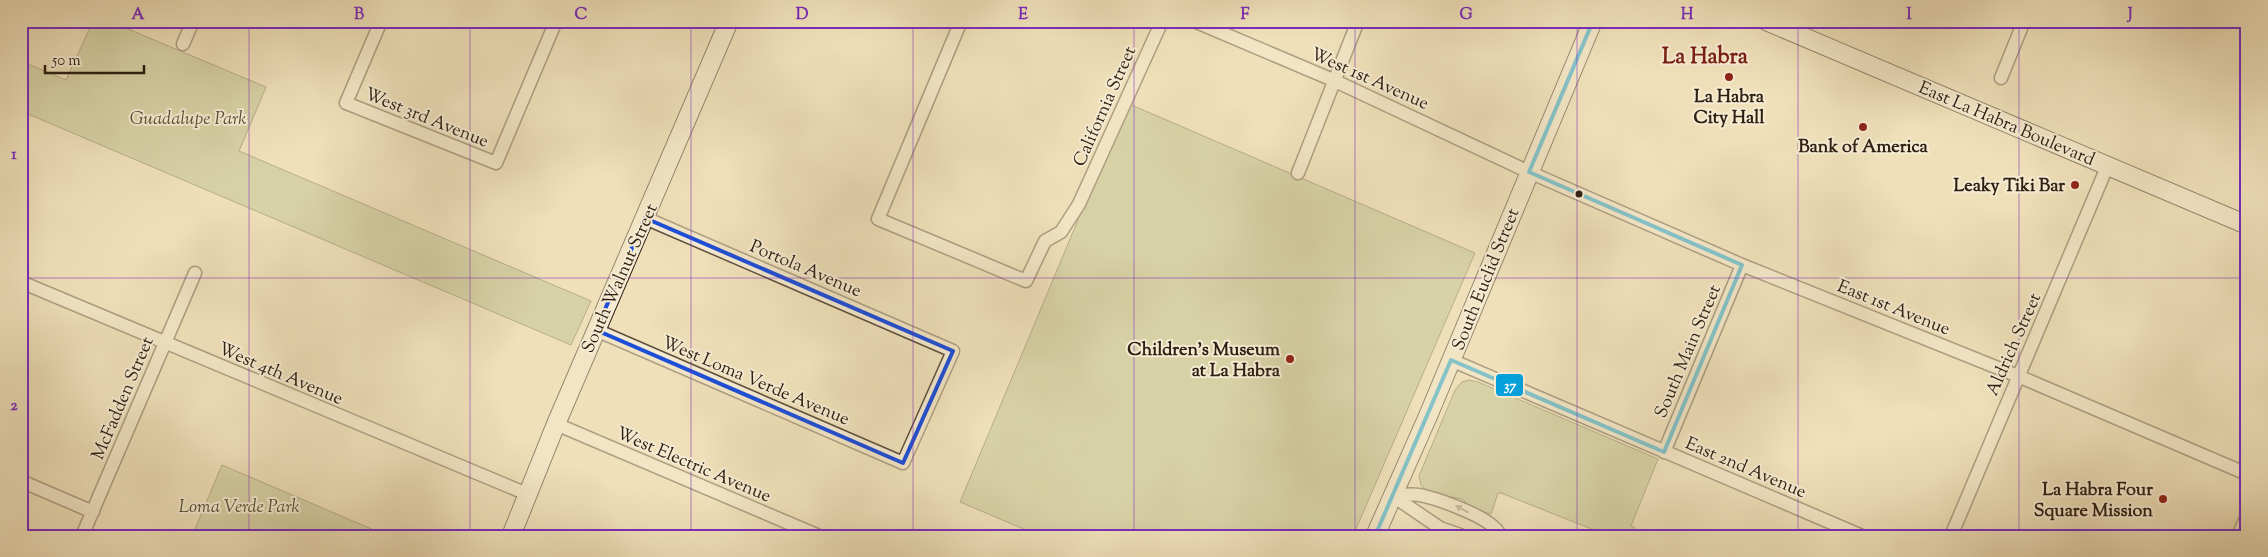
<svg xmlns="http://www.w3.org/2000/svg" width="2268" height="557" font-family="'Sorts Mill Goudy',serif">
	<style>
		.green { fill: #bac28e; stroke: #747050 }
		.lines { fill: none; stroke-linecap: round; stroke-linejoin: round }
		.street-casing { stroke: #5e4f3c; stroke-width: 15 }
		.secondary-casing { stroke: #2e1f13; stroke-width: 20 }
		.street { stroke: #f5ebd2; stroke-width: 12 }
		.secondary { stroke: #f5ebd2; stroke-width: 18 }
		.bus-1-casing { stroke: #f5ebd2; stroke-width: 8 }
		.bus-1 { stroke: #05a1dc; stroke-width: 4 }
		.oneway { fill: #9b8f7c }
		.marked { fill: none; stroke: #1d4ed8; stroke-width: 4; stroke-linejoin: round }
		.grid { fill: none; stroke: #7b2cbf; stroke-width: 1; stroke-opacity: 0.55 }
		.poi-dot { fill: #8f2418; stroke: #f5ebd2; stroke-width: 2 }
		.bus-dot { fill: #2e1f13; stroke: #f5ebd2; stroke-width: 2 }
		.labels { text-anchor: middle; stroke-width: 4; stroke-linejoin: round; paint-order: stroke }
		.street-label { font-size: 18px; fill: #2e1f13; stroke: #f5ebd2 }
		.poi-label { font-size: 18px; font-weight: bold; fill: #2e1f13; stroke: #f5ebd2; text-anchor: end }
		.park-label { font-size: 18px; font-style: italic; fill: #585038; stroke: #f5ebd2 }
		.district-label { font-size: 22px; font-weight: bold; fill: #7a1f14; stroke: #f5ebd2 }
		.line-badge { stroke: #f5ebd2; stroke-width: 2 }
		.badge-label { font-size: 14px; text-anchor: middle; font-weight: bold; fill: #fff }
		.neatline { fill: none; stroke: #7b2cbf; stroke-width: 2 }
		.grid-label { font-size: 16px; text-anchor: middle; font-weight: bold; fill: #7b2cbf }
	</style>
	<rect width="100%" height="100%" fill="#efe0b9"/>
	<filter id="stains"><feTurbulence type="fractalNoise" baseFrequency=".004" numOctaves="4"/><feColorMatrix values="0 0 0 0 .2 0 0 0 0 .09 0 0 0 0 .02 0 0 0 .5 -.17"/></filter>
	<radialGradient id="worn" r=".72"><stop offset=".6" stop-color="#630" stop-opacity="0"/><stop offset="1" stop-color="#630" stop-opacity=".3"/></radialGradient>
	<!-- green -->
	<path class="green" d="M 93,21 L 109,21 L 266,87 L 239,151 L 591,301 L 571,345 L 21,111 L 21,61 L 66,80 Z
		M 1127,103 L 1475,253 L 1353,536 L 1040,536 L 960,502 Z
		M 1469,380 L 1478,382 L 1658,459 L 1631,526 L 1635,528 L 1631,536 L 1609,536 L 1501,493 L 1498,493 L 1491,514 L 1472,508 L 1462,499 L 1429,493 L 1421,485 L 1419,476 L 1455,390 L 1462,382 Z
		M 222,465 L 388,536 L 192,536 Z"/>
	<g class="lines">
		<!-- street casing -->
		<g class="street-casing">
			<path id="street" d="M 381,21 L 346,103 L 496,163 L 556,21
				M 961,21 L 878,219 L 1026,281 L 1045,241 L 1061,232 L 1079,204 L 1162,21
				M 1194,21 L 1333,80 L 1529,172 L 1742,265 L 2018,376 L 2247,474
				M 183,44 L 193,21
				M 2001,78 L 2024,21
				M 1298,173 L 1358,21
				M 21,282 L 527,494
				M 596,330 L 903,463 L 953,351 L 645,218
				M 1451,360 L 1862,536
				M 556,424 L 819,536
				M 1664,452 L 1742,265
				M 21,481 L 93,512
				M 1393,496 C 1402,495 1414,493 1424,496 C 1441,500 1496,519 1500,536
				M 1393,496 L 1440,528 L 1463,536
				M 82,536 L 195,273
				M 1951,536 L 2107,167
				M 2238,536 L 2247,516"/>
		</g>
		<!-- secondary casing -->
		<g class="secondary-casing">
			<path id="secondary" d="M 1766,21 L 2247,225
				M 511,536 L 556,424 L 729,21
				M 1375,536 L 1428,416 L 1593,21"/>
		</g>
		<!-- street -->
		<use href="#street" class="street"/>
		<!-- secondary -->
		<use href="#secondary" class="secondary"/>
		<!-- bus-1 casing -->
		<g class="bus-1-casing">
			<path id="bus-1" d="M 1375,536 L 1451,360 L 1664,452 L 1742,265 L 1529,172 L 1593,21"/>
		</g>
		<!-- bus-1 -->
		<use href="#bus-1" class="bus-1"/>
	</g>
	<!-- one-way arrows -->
	<defs><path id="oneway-solid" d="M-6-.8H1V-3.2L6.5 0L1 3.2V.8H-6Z" transform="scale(1.25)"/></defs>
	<use class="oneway" href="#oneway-solid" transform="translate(1462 509) rotate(-151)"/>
	<!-- marked area -->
	<path d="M0 0H2268V557H0ZM 645,218 L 953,351 L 903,463 L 596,330 Z" fill="#efe0b9" fill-opacity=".55" fill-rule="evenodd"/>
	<path class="marked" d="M 645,218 L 953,351 L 903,463 L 596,330 Z"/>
	<!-- grid -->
	<path class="grid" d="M 249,21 L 249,536M 470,21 L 470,536M 691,21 L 691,536M 913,21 L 913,536M 1134,21 L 1134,536M 1355,21 L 1355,536M 1577,21 L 1577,536M 1798,21 L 1798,536M 2019,21 L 2019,536M 21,278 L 2247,278"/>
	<!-- markers -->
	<g class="poi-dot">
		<circle cx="1729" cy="77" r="5"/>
		<circle cx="1863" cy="127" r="5"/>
		<circle cx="2075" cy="185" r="5"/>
		<circle cx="1290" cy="359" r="5"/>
		<circle cx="2163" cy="499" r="5"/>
	</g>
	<circle class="bus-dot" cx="1579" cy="194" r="4.5"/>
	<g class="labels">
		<!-- street labels -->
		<g class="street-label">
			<text transform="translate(1370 78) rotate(24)" y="6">West 1st Avenue</text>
			<text transform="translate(1104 106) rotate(-66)" y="6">California Street</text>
			<text transform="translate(427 117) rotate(22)" y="6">West 3rd Avenue</text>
			<text transform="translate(2007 123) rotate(23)" y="6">East La Habra Boulevard</text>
			<text transform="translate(806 268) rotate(23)" y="6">Portola Avenue</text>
			<text transform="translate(619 278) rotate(-66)" y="6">South Walnut Street</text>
			<text transform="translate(1485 279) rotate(-68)" y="6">South Euclid Street</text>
			<text transform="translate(1894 307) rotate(22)" y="6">East 1st Avenue</text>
			<text transform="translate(2013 344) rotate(-66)" y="6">Aldrich Street</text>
			<text transform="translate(1687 351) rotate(-67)" y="6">South Main Street</text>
			<text transform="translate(281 373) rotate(23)" y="6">West 4th Avenue</text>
			<text transform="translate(756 380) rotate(23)" y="6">West Loma Verde Avenue</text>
			<text transform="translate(122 398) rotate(-67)" y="6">McFadden Street</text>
			<text transform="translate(694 464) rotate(23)" y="6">West Electric Avenue</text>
			<text transform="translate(1746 467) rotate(23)" y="6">East 2nd Avenue</text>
		</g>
		<!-- poi labels -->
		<g class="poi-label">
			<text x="1729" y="102" text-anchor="middle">La Habra<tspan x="1729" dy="21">City Hall</tspan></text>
			<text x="1863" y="152" text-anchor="middle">Bank of America</text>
			<text x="2065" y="191">Leaky Tiki Bar</text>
			<text x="1280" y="355">Children's Museum<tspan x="1280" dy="21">at La Habra</tspan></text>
			<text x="2153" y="495">La Habra Four<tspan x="2153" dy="21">Square Mission</tspan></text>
		</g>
		<!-- park labels -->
		<g class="park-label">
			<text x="188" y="124">Guadalupe Park</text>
			<text x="239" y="512">Loma Verde Park</text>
		</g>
		<!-- district labels -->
		<g class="district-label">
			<text x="1705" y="63">La Habra</text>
		</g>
	</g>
	<rect class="line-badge" x="1495" y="373" width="29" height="24" rx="5" fill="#05a1dc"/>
	<g class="badge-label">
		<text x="1510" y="390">37</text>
	</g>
	<!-- margin -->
	<rect width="2268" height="557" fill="none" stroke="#efe0b9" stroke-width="55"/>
	<!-- scale -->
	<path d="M45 65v8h99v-8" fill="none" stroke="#2e1f13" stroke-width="2.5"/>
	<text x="52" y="65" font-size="15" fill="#2e1f13" stroke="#f5ebd2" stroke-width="4" paint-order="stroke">50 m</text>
	<rect x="28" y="28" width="2212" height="502" class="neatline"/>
	<g class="grid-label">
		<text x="138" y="19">A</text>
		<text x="359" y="19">B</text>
		<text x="581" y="19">C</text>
		<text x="802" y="19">D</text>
		<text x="1023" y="19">E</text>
		<text x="1245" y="19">F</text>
		<text x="1466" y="19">G</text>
		<text x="1687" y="19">H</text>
		<text x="1909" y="19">I</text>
		<text x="2130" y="19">J</text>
		<text x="14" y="159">1</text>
		<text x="14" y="410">2</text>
	</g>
	<rect width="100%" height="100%" filter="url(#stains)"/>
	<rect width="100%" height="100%" fill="url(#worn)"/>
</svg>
